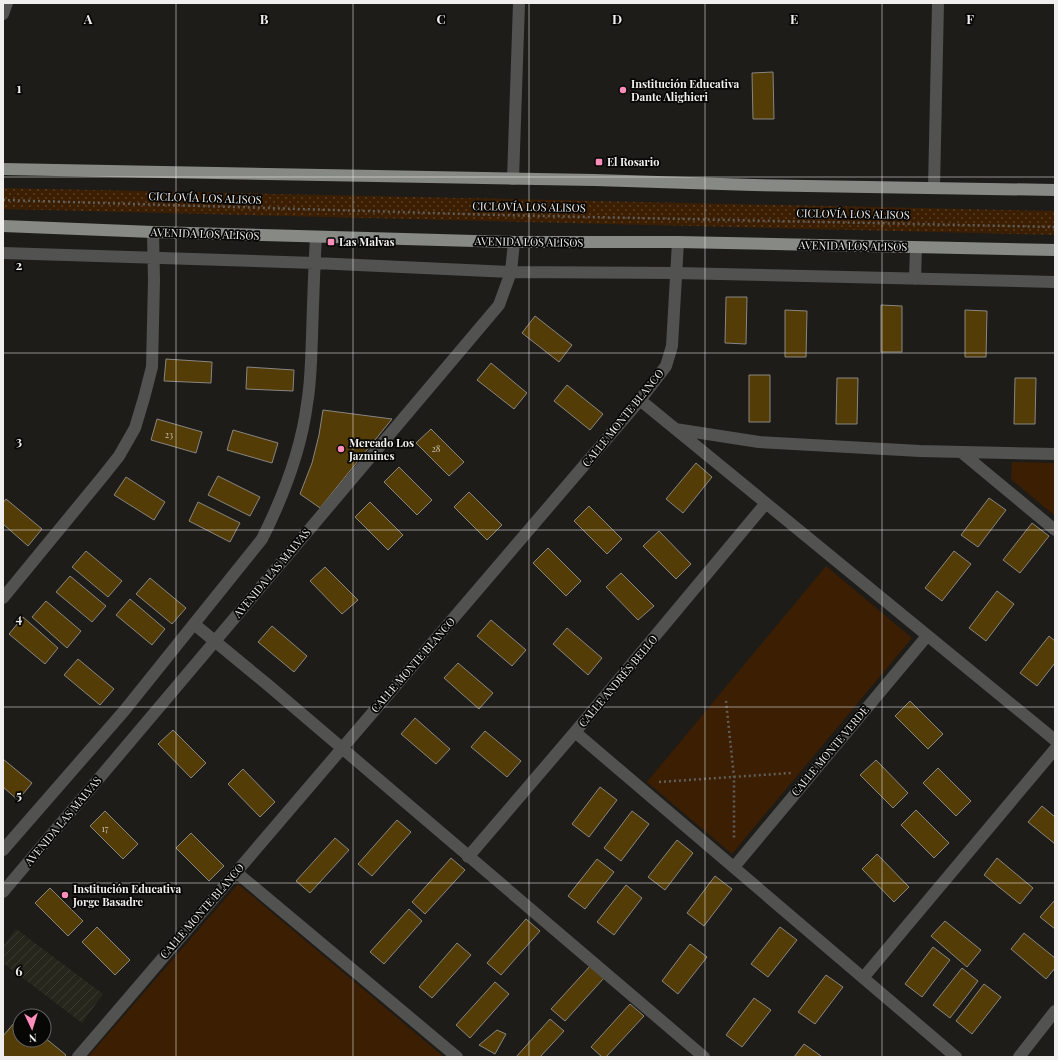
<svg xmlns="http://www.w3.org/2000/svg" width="1058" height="1060" font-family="'Playfair Display',serif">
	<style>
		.industrial { fill: url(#industrial-furrows) }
		.grass { fill: url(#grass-dots) }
		.green { fill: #3c1e02 }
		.building { fill: #543c06; stroke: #888681 }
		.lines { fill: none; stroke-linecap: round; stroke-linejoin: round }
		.path { stroke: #605f5c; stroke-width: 2.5; stroke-dasharray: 2 3; stroke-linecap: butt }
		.minor { stroke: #525250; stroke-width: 12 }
		.major { stroke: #878985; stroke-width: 12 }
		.grid { fill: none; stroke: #f0efed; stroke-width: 1; stroke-opacity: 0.55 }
		.poi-dot { fill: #ff8eba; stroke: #070706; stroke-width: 1.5 }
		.labels { text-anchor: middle; stroke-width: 3.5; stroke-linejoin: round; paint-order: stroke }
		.number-label { font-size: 9px; fill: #c9c2b3 }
		.poi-label { font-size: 11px; font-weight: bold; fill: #f0efed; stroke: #070706; text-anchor: start }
		.street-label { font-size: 11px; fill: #f0efed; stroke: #070706 }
		.grid-label { font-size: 13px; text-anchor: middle; font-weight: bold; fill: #f0efed; stroke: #070706; stroke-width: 3.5; stroke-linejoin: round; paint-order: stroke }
	</style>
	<defs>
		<pattern id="industrial-furrows" width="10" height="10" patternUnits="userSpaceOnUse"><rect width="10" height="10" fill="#27261c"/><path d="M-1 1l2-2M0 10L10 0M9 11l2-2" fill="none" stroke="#3c3b32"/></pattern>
		<pattern id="grass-dots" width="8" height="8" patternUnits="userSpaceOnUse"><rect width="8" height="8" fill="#3c1e02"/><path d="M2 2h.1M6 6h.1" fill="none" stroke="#583f27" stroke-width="1.8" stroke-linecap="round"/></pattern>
	</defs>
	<rect width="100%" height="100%" fill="#1d1c19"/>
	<!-- industrial -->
	<path class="industrial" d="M 16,929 L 103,994 L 82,1023 L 3,963 L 3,946 Z"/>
	<!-- grass -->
	<path class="grass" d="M 3,188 L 1055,211 L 1055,235 L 3,209 Z"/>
	<!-- green -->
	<path class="green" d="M 1012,462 L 1055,463 L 1055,516 L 1011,479 Z
		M 826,566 L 912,638 L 732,854 L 647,782 Z
		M 238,884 L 444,1057 L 88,1057 Z"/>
	<!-- building -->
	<path class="building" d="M 773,72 L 774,119 L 753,119 L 752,73 Z
		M 726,297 L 747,297 L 746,344 L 725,343 Z
		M 881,305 L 902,306 L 902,352 L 881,352 Z
		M 785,310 L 807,311 L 806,357 L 785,357 Z
		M 965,310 L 987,311 L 986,357 L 965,357 Z
		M 535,316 L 572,345 L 559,362 L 522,333 Z
		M 166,359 L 212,362 L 211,383 L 164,381 Z
		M 491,363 L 527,393 L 514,409 L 477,380 Z
		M 247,367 L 294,370 L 293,391 L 246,389 Z
		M 749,375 L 770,375 L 770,422 L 749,422 Z
		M 837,378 L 858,378 L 857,424 L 836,424 Z
		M 1015,378 L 1036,378 L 1035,424 L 1014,424 Z
		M 567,385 L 603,414 L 590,430 L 554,401 Z
		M 323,410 L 392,419 L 320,508 L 300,494 L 312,463 L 319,435 Z
		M 157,419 L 202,432 L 196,453 L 151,440 Z
		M 431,429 L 464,462 L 449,476 L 416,443 Z
		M 233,430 L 278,443 L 272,463 L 227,450 Z
		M 696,463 L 712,477 L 683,513 L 666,499 Z
		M 399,467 L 432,500 L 417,515 L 384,482 Z
		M 218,476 L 260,497 L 250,516 L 208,495 Z
		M 126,477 L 165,502 L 154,520 L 114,495 Z
		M 469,492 L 502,525 L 487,540 L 454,507 Z
		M 989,498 L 1006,510 L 978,547 L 961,535 Z
		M 6,499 L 42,529 L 28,546 L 3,524 L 3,503 Z
		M 198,502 L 240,523 L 230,542 L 189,521 Z
		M 370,502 L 403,535 L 388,550 L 355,517 Z
		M 589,506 L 622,539 L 607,554 L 574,521 Z
		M 1032,523 L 1049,536 L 1020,573 L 1003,560 Z
		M 659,531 L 691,564 L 676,579 L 643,546 Z
		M 548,548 L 581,581 L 566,596 L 533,563 Z
		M 86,551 L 122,581 L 108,597 L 72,567 Z
		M 954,551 L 971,564 L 942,601 L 925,588 Z
		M 325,567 L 358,600 L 342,614 L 310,581 Z
		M 621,573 L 654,606 L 638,620 L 606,587 Z
		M 70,576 L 106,606 L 92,622 L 56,592 Z
		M 150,578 L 186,608 L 172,624 L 136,594 Z
		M 997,591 L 1014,604 L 986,641 L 969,628 Z
		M 130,599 L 165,629 L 152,645 L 116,615 Z
		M 46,601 L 81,631 L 67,648 L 32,617 Z
		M 23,617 L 58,648 L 45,664 L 9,634 Z
		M 491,620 L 526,650 L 512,666 L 477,636 Z
		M 272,626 L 307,656 L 294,672 L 258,642 Z
		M 567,628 L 602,658 L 588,675 L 553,644 Z
		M 1049,636 L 1055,641 L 1055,663 L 1037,686 L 1020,673 Z
		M 78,659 L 114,689 L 100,705 L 64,675 Z
		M 458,663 L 493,693 L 479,709 L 444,678 Z
		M 910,701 L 943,734 L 928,749 L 895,716 Z
		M 415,718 L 450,749 L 436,764 L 401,734 Z
		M 173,730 L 206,763 L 191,778 L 158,744 Z
		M 485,731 L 521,761 L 507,777 L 471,747 Z
		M 3,759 L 32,783 L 18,800 L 3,787 Z
		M 876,760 L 908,793 L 893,808 L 860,775 Z
		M 938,768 L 971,801 L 956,816 L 923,783 Z
		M 243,769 L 275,802 L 260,817 L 228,784 Z
		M 600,787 L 617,800 L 589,837 L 572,824 Z
		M 1042,806 L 1055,817 L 1055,844 L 1028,822 Z
		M 916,810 L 949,843 L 934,858 L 901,825 Z
		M 105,811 L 138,844 L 123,859 L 90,826 Z
		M 632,811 L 649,824 L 621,861 L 604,848 Z
		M 397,820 L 411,832 L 372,876 L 358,864 Z
		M 191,833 L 224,866 L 209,881 L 176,848 Z
		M 335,838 L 349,850 L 310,893 L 296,881 Z
		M 677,840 L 693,853 L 665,890 L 648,877 Z
		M 877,854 L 909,887 L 894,902 L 862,869 Z
		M 451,858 L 465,870 L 425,914 L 412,902 Z
		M 997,858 L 1033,888 L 1020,904 L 984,875 Z
		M 597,859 L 614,872 L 585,909 L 568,896 Z
		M 715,876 L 732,889 L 704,926 L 687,913 Z
		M 626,885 L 642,898 L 614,935 L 597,922 Z
		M 50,888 L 83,921 L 68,936 L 35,903 Z
		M 1054,901 L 1055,901 L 1055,929 L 1040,917 Z
		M 409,909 L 422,921 L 384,964 L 370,952 Z
		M 526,919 L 540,931 L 501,975 L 487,963 Z
		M 945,921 L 981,950 L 967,967 L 931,936 Z
		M 97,927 L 130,960 L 115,975 L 82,942 Z
		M 780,927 L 797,940 L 768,977 L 751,964 Z
		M 1024,933 L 1055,958 L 1055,968 L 1046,979 L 1011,949 Z
		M 457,943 L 471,955 L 432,998 L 419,987 Z
		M 690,944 L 707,957 L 678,994 L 662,981 Z
		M 933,947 L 950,960 L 922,997 L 905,984 Z
		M 591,965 L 604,978 L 565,1021 L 551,1009 Z
		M 962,968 L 978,981 L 950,1018 L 933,1005 Z
		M 826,975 L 843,987 L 815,1024 L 798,1012 Z
		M 495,982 L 509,994 L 470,1038 L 456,1025 Z
		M 984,984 L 1001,997 L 972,1034 L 956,1021 Z
		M 754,998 L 771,1010 L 742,1047 L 726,1035 Z
		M 630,1004 L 644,1016 L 606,1057 L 602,1057 L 591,1047 Z
		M 20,1016 L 20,1040 L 44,1040 L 44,1037 L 66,1055 L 64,1057 L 3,1057 L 3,1036 Z
		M 550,1019 L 564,1031 L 540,1057 L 516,1057 Z
		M 497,1030 L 506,1034 L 495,1054 L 479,1045 Z
		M 804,1044 L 821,1056 L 820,1057 L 794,1057 Z"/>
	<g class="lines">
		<!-- path -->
		<path class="path" d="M 3,200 L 497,215 L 1055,227
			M 726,701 L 734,777 L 734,840
			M 659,782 L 791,773"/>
		<!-- minor -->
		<path class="minor" d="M 3,14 L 7,3
			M 513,179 L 519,3
			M 934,188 L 938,3
			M 3,253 L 315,263 L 511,272 L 676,273 L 1055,282
			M 915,279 L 916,248
			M 640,400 L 1055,740
			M 675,429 L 759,442 L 920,451 L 1055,454
			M 961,452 L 1055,530
			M 3,598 L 104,475 L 119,456 L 135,428 L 144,398 L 152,367 L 154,280 L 153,232
			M 194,624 L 268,685 L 704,1057
			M 575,732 L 956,1057
			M 3,850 L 124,711 L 262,539 C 283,497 301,451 307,404 C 311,382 311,359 312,337 C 313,304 314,270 316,237
			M 468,857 L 575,732 L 766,503
			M 734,867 L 927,636
			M 236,872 L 457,1057
			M 3,892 L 499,305 L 511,272 L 514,242
			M 863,978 L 1055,749
			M 78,1057 L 640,400 L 666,366 L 672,346 L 678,242
			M 1019,1057 L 1055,1011"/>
		<!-- major -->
		<path class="major" d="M 3,169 L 595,180 L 753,185 L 1055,190
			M 3,226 L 153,232 L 514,242 L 678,242 L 1055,250"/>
	</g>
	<!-- grid -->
	<path class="grid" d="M 176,3 L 176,1057M 353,3 L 353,1057M 529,3 L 529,1057M 705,3 L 705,1057M 882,3 L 882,1057M 3,177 L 1055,177M 3,353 L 1055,353M 3,530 L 1055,530M 3,707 L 1055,707M 3,883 L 1055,883"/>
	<!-- markers -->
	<g class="poi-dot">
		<circle cx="623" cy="90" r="4"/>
		<rect x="595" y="158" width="8" height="8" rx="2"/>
		<rect x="327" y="238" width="8" height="8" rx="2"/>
		<circle cx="341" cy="449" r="4"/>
		<circle cx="65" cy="895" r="4"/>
	</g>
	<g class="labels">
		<!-- number labels -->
		<g class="number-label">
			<text x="169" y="438">23</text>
			<text x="436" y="452">28</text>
			<text x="105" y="832">17</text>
		</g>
		<!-- poi labels -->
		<g class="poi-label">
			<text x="631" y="88">Institución Educativa<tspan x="631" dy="13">Dante Alighieri</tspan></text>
			<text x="607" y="166">El Rosario</text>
			<text x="339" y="246">Las Malvas</text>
			<text x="349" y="447">Mercado Los<tspan x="349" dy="13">Jazmines</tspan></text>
			<text x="73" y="893">Institución Educativa<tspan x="73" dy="13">Jorge Basadre</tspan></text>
		</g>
		<!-- street labels -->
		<g class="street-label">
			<text transform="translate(205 198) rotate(2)" y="4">CICLOVÍA LOS ALISOS</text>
			<text transform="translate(529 207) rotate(1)" y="4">CICLOVÍA LOS ALISOS</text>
			<text transform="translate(853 214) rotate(1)" y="4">CICLOVÍA LOS ALISOS</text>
			<text transform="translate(205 234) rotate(2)" y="4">AVENIDA LOS ALISOS</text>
			<text transform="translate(529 242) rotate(1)" y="4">AVENIDA LOS ALISOS</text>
			<text transform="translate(853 246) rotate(1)" y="4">AVENIDA LOS ALISOS</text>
			<text transform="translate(623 418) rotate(-51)" y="4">CALLE MONTE BLANCO</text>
			<text transform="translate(272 573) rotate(-50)" y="4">AVENIDA LAS MALVAS</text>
			<text transform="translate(413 665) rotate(-49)" y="4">CALLE MONTE BLANCO</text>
			<text transform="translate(618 681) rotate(-50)" y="4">CALLE ANDRÉS BELLO</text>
			<text transform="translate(830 751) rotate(-50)" y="4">CALLE MONTE VERDE</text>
			<text transform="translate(63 821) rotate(-50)" y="4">AVENIDA LAS MALVAS</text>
			<text transform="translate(202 911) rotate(-49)" y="4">CALLE MONTE BLANCO</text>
		</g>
	</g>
	<g class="grid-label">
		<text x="88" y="24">A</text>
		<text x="264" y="24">B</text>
		<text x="441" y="24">C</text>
		<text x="617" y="24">D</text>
		<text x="794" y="24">E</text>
		<text x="970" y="24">F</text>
		<text x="19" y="93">1</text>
		<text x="19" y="270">2</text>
		<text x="19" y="446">3</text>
		<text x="19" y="623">4</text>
		<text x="19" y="800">5</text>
		<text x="19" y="976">6</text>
	</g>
	<!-- border -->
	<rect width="1058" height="1060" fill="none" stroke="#f0efed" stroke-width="8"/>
	<!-- north arrow -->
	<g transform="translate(32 1028) rotate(176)"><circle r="19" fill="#070706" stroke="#646462"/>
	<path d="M0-3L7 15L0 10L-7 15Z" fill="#ff8eba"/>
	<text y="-6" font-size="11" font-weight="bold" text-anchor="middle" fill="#f0efed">N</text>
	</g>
</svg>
